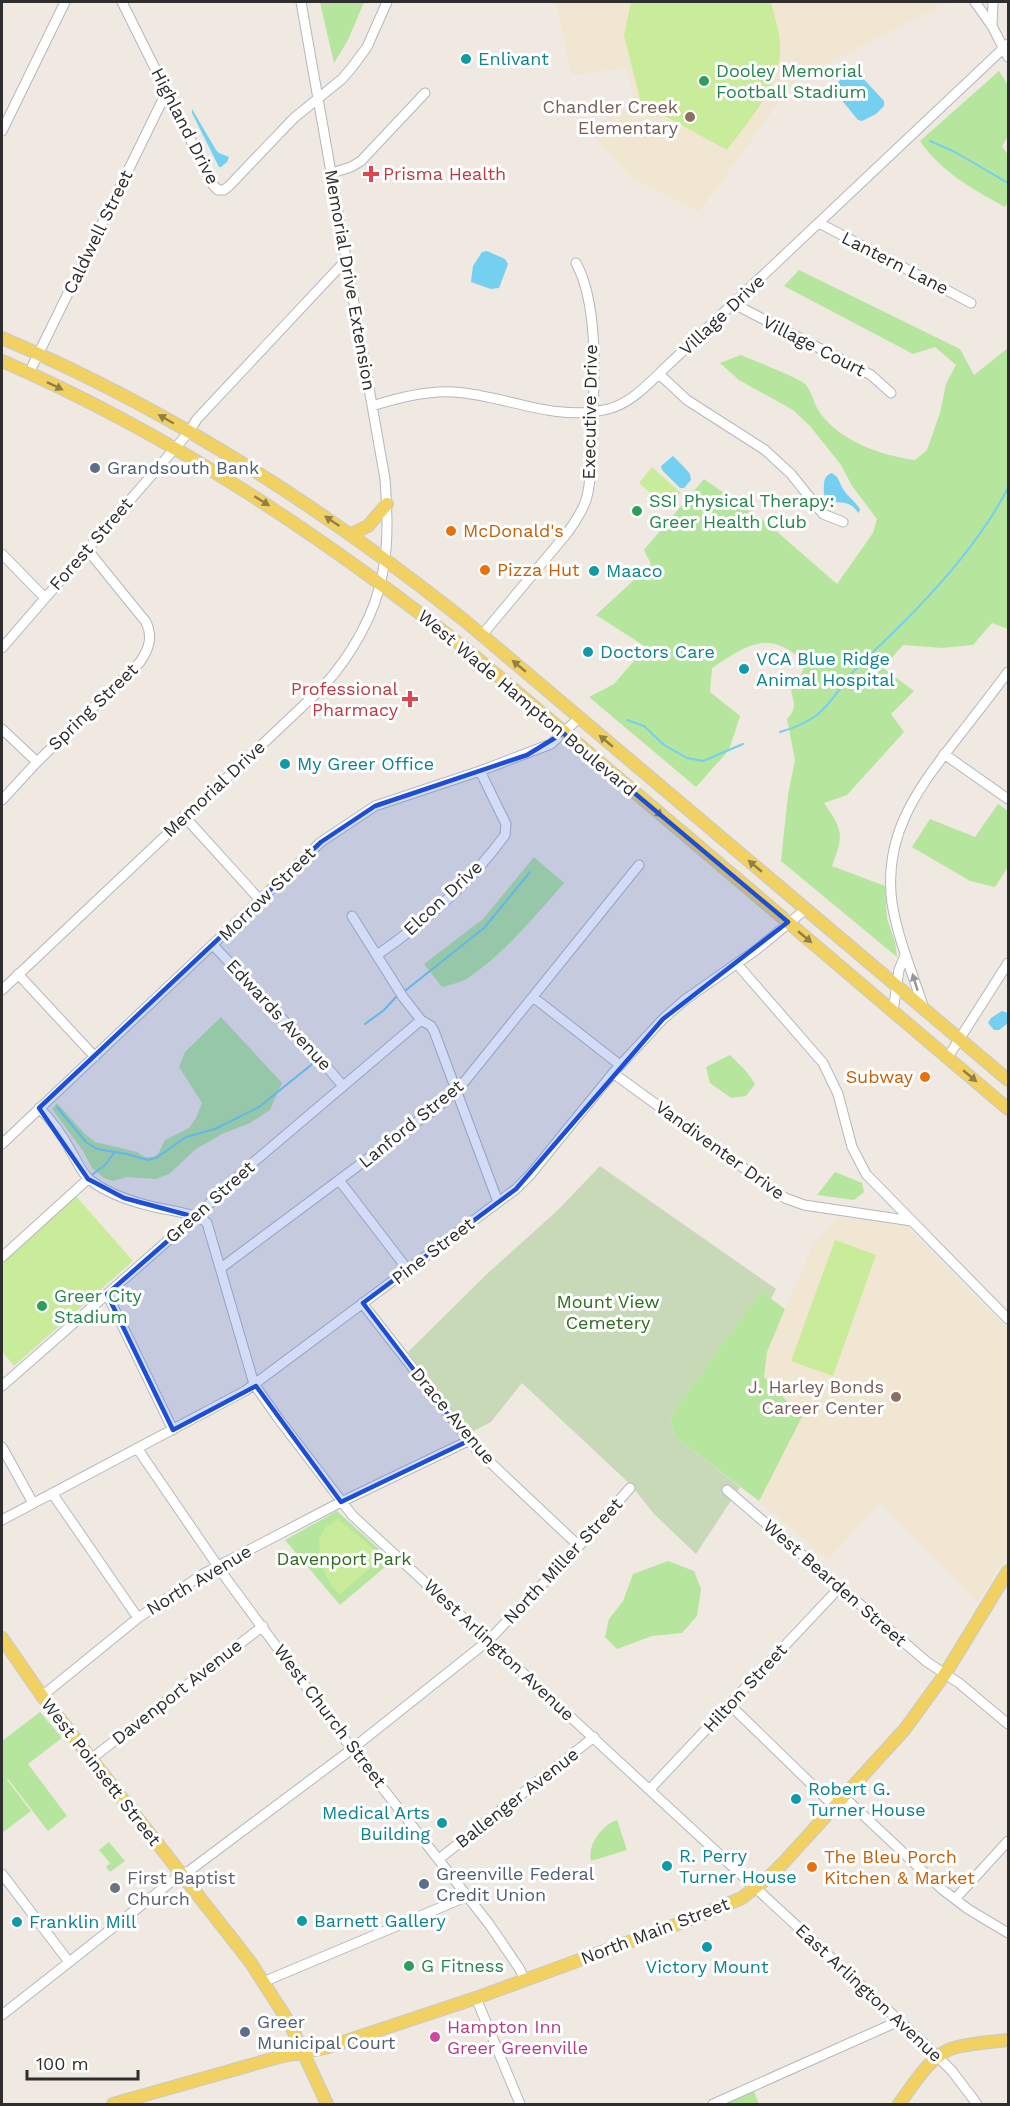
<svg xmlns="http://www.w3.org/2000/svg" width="1010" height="2106" font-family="'Work Sans',sans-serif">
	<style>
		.education { fill: #f0e6d1 }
		.green { fill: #b6e59e }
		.cemetery { fill: #c8d9b8 }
		.pitch { fill: #c9ec9a }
		.water { fill: #75cff0 }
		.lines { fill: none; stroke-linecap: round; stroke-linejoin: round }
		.stream { stroke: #75cff0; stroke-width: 2 }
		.minor-casing { stroke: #b4b7c1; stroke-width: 11 }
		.major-casing { stroke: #c9c9c9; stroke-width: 14 }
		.minor { stroke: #fff; stroke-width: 9 }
		.major { stroke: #f2d163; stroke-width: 12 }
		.oneway { fill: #908048 }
		.oneway2 { fill: #969696 }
		.marked { fill: #1d4ed8; fill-opacity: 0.2; stroke: #1d4ed8; stroke-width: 4.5; stroke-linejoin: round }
		.culture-dot { fill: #0f9aa8; stroke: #fff; stroke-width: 2 }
		.leisure-dot { fill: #2e9e5b; stroke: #fff; stroke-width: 2 }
		.education-dot { fill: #8d6e63; stroke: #fff; stroke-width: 2 }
		.health-dot { fill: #e0444e; stroke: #fff; stroke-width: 2 }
		.service-dot { fill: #5c6f8a; stroke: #fff; stroke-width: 2 }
		.food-dot { fill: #e8710a; stroke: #fff; stroke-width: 2 }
		.worship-dot { fill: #6b7280; stroke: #fff; stroke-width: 2 }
		.hotel-dot { fill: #d1479c; stroke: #fff; stroke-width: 2 }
		.labels { text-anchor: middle; stroke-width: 6; stroke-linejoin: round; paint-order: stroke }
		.culture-label { font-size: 18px; fill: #0d838f; stroke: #fff; text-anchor: start }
		.leisure-label { font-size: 18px; fill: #27864d; stroke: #fff; text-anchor: start }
		.education-label { font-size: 18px; fill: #785e54; stroke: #fff; text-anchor: end }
		.street-label { font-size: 18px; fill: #2e2e2e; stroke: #fff }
		.health-label { font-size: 18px; fill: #be3a42; stroke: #fff; text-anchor: start }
		.service-label { font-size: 18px; fill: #4e5e75; stroke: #fff; text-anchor: start }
		.food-label { font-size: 18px; fill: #c56008; stroke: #fff; text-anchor: start }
		.park-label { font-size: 18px; fill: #2c6e1b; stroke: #fff }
		.worship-label { font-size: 18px; fill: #5b616d; stroke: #fff; text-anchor: start }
		.hotel-label { font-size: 18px; fill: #b23c85; stroke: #fff; text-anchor: start }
	</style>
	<rect width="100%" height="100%" fill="#efe9e1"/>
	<!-- education -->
	<path class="education" d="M 556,2 L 948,2 L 795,80 L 699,212 L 633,179 L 586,129 L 636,104 L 626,68 L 572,75 Z
		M 840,1217 L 905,1225 L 1008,1330 L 1008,1552 L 978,1602 L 880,1502 L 828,1560 L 759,1501 L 802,1417 L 764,1377 L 767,1352 L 815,1240 Z"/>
	<!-- green -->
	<path class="green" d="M 320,2 L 364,2 L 348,40 L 334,63 Z
		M 999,71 L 1008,85 L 1008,136 L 1002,146 L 1008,155 L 1008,203 L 1005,207 C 973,189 941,172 920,141 Z
		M 799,270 L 960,349 L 974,375 L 1008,348 L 1008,629 L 992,623 L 973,645 L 942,648 L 903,645 L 883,668 L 914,691 L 891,714 L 904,732 L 847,795 L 824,803 C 843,830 844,835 832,866 L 885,886 L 887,919 L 895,942 L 897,957 L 781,861 L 788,795 L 795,760 L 787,719 C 800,705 791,701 791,685 C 796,681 804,674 803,666 C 801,654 779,643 768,643 C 748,642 728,658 712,668 L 710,692 L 740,716 L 729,750 L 696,787 L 589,697 L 614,684 L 646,647 L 596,615 L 651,564 L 644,550 L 704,479 L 767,523 L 837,584 L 873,533 L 877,519 L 852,486 L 841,465 L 810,426 L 793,410 L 739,380 L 720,363 L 741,355 C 752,360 799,378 805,384 C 812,391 814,405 820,413 C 842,442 880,455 915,460 L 927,450 L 940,413 L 946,384 L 956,365 L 935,347 L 913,354 L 784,286 Z
		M 998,804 L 1008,811 L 1008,867 L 995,887 L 970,881 L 912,847 L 930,819 L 975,837 Z
		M 534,857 L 564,883 C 535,916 505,953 468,978 C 461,982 451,985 442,987 L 424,964 L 483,919 Z
		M 221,1017 L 282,1083 L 270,1110 L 250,1123 L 222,1134 L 196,1149 L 169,1174 L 156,1179 L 127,1177 L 113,1181 L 104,1178 L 92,1168 L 83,1151 L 52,1109 L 57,1103 L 85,1134 L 95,1142 L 137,1152 L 145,1157 L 153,1157 L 158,1154 L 165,1140 L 189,1128 L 196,1118 L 202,1103 L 179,1067 L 185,1052 Z
		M 730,1055 L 746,1071 L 755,1084 L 746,1096 L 731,1098 L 710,1083 L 706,1067 Z
		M 835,1172 L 862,1183 L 864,1192 L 854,1200 L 817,1195 Z
		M 761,1291 L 785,1309 L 767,1352 L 764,1377 L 802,1417 L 759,1501 L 674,1436 L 670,1416 Z
		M 337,1511 L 392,1561 L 340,1605 L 285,1540 Z
		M 668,1561 L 694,1571 L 701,1589 L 697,1616 L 682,1633 L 652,1636 L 617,1649 L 605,1637 L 609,1619 L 623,1601 L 633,1574 Z
		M 40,1712 L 62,1738 L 28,1764 L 67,1816 L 48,1831 L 8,1779 L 7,1780 L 31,1811 L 2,1833 L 2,1741 Z
		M 617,1820 L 627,1850 L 591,1861 C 587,1845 602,1825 617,1820 Z
		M 109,1842 L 125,1861 L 110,1872 L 106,1867 L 110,1863 L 99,1850 Z
		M 754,2091 L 759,2104 L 725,2104 Z"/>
	<!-- cemetery -->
	<path class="cemetery" d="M 600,1166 L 776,1289 L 771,1299 L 761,1292 L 670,1416 L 674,1436 L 740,1487 L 696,1554 L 654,1514 L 630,1484 L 522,1383 L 491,1422 L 468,1434 L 408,1352 L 489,1272 L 558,1210 Z"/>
	<!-- pitch -->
	<path class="pitch" d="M 631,2 L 771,2 C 774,15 779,29 780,43 C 783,85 750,118 727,150 L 641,103 L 624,35 Z
		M 652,467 L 681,493 L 668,508 L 639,483 Z
		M 75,1195 L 133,1261 L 14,1366 L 2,1351 L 2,1261 Z
		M 835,1240 L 876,1255 L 833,1376 L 791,1361 Z
		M 338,1519 L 378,1552 L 378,1561 L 340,1594 C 323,1580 320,1560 319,1539 L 326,1527 Z"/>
	<!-- water -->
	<path class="water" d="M 852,73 L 859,74 L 884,101 L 884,106 L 876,114 L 862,121 L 858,120 L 835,92 L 839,81 Z
		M 192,109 L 216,150 L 219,153 L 229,157 L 227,162 L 221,167 L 219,167 L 192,113 Z
		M 487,251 L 505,259 L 508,264 L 499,288 L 491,289 L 471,282 L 473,266 L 482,252 Z
		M 673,456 L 684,467 L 690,474 L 691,480 L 684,488 L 680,488 L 662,470 L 661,466 Z
		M 831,473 C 839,476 839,482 843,489 C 848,497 855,501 860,509 L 859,513 C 856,511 855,508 852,506 C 842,498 821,509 824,485 C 824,479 826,476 831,473 Z
		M 1002,1011 L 1008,1013 L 1008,1023 L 999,1030 L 994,1030 L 988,1023 L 991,1018 Z"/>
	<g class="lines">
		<!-- stream -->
		<path class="stream" d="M 930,141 L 955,152 L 1008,183
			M 627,720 L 644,726 L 664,745 L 687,758 L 703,761 L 743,744
			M 780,732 C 794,728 805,724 817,715 C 832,703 840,687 852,673 C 869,655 887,639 904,622 C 944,581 982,538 1008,488
			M 406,990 L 484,928 L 530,872
			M 365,1024 L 384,1010 L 396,997
			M 57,1107 L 86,1142 L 97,1149 L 127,1154 L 147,1160 L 156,1158 L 186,1137 L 215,1129 L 259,1107 L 316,1061
			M 93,1174 L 105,1165 L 114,1153"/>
		<!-- minor casing -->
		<g class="minor-casing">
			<path id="minor" d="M 122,2 L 213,185 L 218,190 L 224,190 L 229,186 L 294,118 L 342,79 L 353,66 L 367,47 L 387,2
				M 975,2 L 992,26 L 1008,57
				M 992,26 L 993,2
				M 2,131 L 65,2
				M 332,173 L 351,167 L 361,161 L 425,93
				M 819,223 L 971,303
				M 734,304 L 871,375 L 891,393
				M 29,373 L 167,91
				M 659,374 L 687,400 L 765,450 L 791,474 L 823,514 L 843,522
				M 372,406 C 397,398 427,390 454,392 C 505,395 556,423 608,409 C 632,403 650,382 667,366 L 1008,44
				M 2,554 L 45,598
				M 482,635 L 568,532 C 575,522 582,512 586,500 C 592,480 591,456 592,436 C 594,387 600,307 576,263
				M 2,648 L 189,432 L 197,419 L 347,259
				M 2,729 L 37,762
				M 944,754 L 1008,799
				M 2,800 L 37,762 L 140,662 C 149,649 153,637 146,622 L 86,548
				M 184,816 L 260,900
				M 352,916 L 403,997 L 421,1020 L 431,1026 L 434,1031 L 498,1202
				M 213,945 L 320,1059 L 343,1086
				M 377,955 C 425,922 471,882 505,835 L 506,824 L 480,771
				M 737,964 L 823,1063 L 838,1094 L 852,1147 L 866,1174 L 912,1221
				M 18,974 L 95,1057
				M 2,990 L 322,688 C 351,656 376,614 383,571 C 389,541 387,509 385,479 L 301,2
				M 533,997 L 620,1065
				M 924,1009 C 913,974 898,940 892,903 C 883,836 916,791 955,741 C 973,718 991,695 1008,672
				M 893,1011 L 899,970 L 905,955
				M 948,1057 L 1008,963
				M 613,1073 L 785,1198 L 804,1205 L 912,1221 L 1008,1319
				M 39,1108 C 53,1121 63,1136 72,1153 C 77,1161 82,1174 90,1180 C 107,1193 130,1201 150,1206 C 164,1210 198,1213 207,1223 L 254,1384 L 278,1418 L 352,1515 L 931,2050 L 952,2071 L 977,2104
				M 2,1144 L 321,842 L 375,806 L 480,771 L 551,744 L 579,718
				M 339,1180 L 408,1270
				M 2,1257 L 88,1179
				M 221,1268 L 445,1101 L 465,1081 L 639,865
				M 107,1294 L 173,1430
				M 362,1303 L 476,1449 L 579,1546
				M 2,1386 L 196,1216 L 248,1167 L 421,1020
				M 2,1447 L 33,1503
				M 137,1448 L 228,1581 L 352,1749 L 489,1924 L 519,1968 L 525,1980
				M 727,1490 L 927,1662 L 959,1683 L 1008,1724
				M 52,1493 L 138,1618
				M 2,1520 L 245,1391 L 516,1189 L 530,1175 L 613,1073 L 663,1019 L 686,999 L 756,950 L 806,909
				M 42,1696 L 138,1618 L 203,1574 L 341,1502 L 468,1441
				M 729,1704 L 835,1807
				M 91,1759 L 263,1626
				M 650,1789 L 840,1587
				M 844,1797 L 943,1890 L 968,1909 L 1008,1933
				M 439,1859 L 594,1737
				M 2,1874 L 69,1962
				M 955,1899 L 1008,1841
				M 263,1982 L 468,1896
				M 476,1998 L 520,2104
				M 2,2015 L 181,1874 L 189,1871 L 352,1749 L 489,1640 L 579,1546 L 630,1488
				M 713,2104 L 899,2021"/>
		</g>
		<!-- major casing -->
		<g class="major-casing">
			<path id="major" d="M 2,338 C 169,409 322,507 464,620 L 1008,1080
				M 2,361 C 173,435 325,538 471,653 L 1008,1109
				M 351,534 L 368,526 L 387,504
				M 2,1638 L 42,1696 L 251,1963 L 290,2024 L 327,2104
				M 113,2104 L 279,2057 L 325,2048 L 476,1998 L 694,1918 L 742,1898 L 770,1876 L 785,1861 L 905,1729 L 945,1674 L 1008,1571
				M 899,2104 C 914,2084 931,2053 957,2047 C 974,2043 992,2042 1008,2040"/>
		</g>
		<!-- minor -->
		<use href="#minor" class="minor"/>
		<!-- major -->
		<use href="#major" class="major"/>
	</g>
	<!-- one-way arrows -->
	<defs><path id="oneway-solid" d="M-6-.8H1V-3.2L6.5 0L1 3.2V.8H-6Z" transform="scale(1.5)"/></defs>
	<g class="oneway">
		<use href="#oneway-solid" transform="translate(55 386) rotate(26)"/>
		<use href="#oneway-solid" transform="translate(166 419) rotate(-150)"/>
		<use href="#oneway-solid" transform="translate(262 501) rotate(32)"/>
		<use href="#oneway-solid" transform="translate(332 521) rotate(-146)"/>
		<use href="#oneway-solid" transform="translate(519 666) rotate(-140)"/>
		<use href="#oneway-solid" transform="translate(606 741) rotate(-140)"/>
		<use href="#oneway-solid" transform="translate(656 811) rotate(40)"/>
		<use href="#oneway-solid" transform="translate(755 866) rotate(-140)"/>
		<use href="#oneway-solid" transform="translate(805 937) rotate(40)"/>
		<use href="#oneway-solid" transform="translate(970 1076) rotate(40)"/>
	</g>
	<use class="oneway2" href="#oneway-solid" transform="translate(915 982) rotate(-107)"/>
	<!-- marked area -->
	<path class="marked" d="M 563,733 L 788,922 L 663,1019 L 516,1189 L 363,1303 L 468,1441 L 341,1502 L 256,1386 L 173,1430 L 107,1294 L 195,1217 L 124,1198 L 88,1179 L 39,1108 L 321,842 L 375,806 L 527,755 Z"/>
	<!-- markers -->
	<g class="culture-dot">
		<circle cx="466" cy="59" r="6"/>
		<circle cx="594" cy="571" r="6"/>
		<circle cx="588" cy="652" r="6"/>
		<circle cx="744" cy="669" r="6"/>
		<circle cx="285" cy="764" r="6"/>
		<circle cx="796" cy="1799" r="6"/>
		<circle cx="442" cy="1823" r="6"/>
		<circle cx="667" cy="1866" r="6"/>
		<circle cx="302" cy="1921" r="6"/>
		<circle cx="17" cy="1922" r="6"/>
		<circle cx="707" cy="1947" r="6"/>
	</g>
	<g class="leisure-dot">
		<circle cx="704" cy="81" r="6"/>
		<circle cx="637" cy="511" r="6"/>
		<circle cx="42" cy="1306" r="6"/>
		<circle cx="409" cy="1966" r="6"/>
	</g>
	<g class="education-dot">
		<circle cx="690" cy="117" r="6"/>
		<circle cx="896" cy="1397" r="6"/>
	</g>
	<g class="health-dot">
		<path d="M368 165h6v6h6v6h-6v6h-6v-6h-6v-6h6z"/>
		<path d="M407 690h6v6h6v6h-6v6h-6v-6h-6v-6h6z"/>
	</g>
	<g class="service-dot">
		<circle cx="95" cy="468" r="6"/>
		<circle cx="424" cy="1884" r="6"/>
		<circle cx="245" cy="2032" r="6"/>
	</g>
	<g class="food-dot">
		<circle cx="451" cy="531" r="6"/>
		<circle cx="485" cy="570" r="6"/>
		<circle cx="925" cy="1077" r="6"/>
		<circle cx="812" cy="1867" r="6"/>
	</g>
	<circle class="worship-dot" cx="115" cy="1888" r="6"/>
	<circle class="hotel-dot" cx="435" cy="2037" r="6"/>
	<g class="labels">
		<!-- culture labels -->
		<g class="culture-label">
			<text x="478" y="65">Enlivant</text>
			<text x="606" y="577">Maaco</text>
			<text x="600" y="658">Doctors Care</text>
			<text x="756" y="665">VCA Blue Ridge<tspan x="756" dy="21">Animal Hospital</tspan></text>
			<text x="297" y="770">My Greer Office</text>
			<text x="808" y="1795">Robert G.<tspan x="808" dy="21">Turner House</tspan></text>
			<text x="430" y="1819" text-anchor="end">Medical Arts<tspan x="430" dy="21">Building</tspan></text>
			<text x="679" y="1862">R. Perry<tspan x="679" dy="21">Turner House</tspan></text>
			<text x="314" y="1927">Barnett Gallery</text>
			<text x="29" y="1928">Franklin Mill</text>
			<text x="707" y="1973" text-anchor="middle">Victory Mount</text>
		</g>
		<!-- leisure labels -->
		<g class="leisure-label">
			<text x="716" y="77">Dooley Memorial<tspan x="716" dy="21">Football Stadium</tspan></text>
			<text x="649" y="507">SSI Physical Therapy:<tspan x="649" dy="21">Greer Health Club</tspan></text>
			<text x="54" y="1302">Greer City<tspan x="54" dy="21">Stadium</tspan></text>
			<text x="421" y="1972">G Fitness</text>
		</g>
		<!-- education labels -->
		<g class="education-label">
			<text x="678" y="113">Chandler Creek<tspan x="678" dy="21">Elementary</tspan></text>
			<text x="884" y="1393">J. Harley Bonds<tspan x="884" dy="21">Career Center</tspan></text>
		</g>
		<!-- street labels -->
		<g class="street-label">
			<text transform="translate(185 126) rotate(63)" y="6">Highland Drive</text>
			<text transform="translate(98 232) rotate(-64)" y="6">Caldwell Street</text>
			<text transform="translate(895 263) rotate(27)" y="6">Lantern Lane</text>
			<text transform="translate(350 280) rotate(80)" y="6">Memorial Drive Extension</text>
			<text transform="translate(722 315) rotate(-43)" y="6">Village Drive</text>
			<text transform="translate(814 346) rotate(27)" y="6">Village Court</text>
			<text transform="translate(590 412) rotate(-89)" y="6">Executive Drive</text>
			<text transform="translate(91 544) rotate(-49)" y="6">Forest Street</text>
			<text transform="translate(527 703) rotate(40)" y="6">West Wade Hampton Boulevard</text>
			<text transform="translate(93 707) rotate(-44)" y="6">Spring Street</text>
			<text transform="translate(214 789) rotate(-43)" y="6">Memorial Drive</text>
			<text transform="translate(267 894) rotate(-44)" y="6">Morrow Street</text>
			<text transform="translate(443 898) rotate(-43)" y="6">Elcon Drive</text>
			<text transform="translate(279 1015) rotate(47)" y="6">Edwards Avenue</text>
			<text transform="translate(411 1124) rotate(-39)" y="6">Lanford Street</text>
			<text transform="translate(720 1150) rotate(36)" y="6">Vandiventer Drive</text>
			<text transform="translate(210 1202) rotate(-42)" y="6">Green Street</text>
			<text transform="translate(433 1251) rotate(-37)" y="6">Pine Street</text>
			<text transform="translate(453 1416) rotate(50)" y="6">Drace Avenue</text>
			<text transform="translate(563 1561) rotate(-47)" y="6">North Miller Street</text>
			<text transform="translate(199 1580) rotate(-31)" y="6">North Avenue</text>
			<text transform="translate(835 1583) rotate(41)" y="6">West Bearden Street</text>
			<text transform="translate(499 1650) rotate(43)" y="6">West Arlington Avenue</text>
			<text transform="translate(745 1688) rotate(-47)" y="6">Hilton Street</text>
			<text transform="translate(177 1692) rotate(-38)" y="6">Davenport Avenue</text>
			<text transform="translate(330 1716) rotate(53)" y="6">West Church Street</text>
			<text transform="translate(101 1772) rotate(52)" y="6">West Poinsett Street</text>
			<text transform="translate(517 1798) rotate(-38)" y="6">Ballenger Avenue</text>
			<text transform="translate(655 1931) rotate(-21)" y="6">North Main Street</text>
			<text transform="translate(869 1993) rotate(43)" y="6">East Arlington Avenue</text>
		</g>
		<!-- health labels -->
		<g class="health-label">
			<text x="383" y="180">Prisma Health</text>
			<text x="398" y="695" text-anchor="end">Professional<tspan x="398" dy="21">Pharmacy</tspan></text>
		</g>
		<!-- service labels -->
		<g class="service-label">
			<text x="107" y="474">Grandsouth Bank</text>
			<text x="436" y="1880">Greenville Federal<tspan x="436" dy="21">Credit Union</tspan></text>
			<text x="257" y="2028">Greer<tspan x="257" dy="21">Municipal Court</tspan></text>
		</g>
		<!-- food labels -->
		<g class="food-label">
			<text x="463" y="537">McDonald's</text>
			<text x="497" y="576">Pizza Hut</text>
			<text x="913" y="1083" text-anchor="end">Subway</text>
			<text x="824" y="1863">The Bleu Porch<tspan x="824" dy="21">Kitchen &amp; Market</tspan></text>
		</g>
		<!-- park labels -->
		<g class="park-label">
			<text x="608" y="1308">Mount View<tspan x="608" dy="21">Cemetery</tspan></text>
			<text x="344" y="1565">Davenport Park</text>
		</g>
		<!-- worship labels -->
		<g class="worship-label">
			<text x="127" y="1884">First Baptist<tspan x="127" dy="21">Church</tspan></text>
		</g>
		<!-- hotel labels -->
		<g class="hotel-label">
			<text x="447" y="2033">Hampton Inn<tspan x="447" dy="21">Greer Greenville</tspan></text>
		</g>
	</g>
	<!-- border -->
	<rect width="1010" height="2106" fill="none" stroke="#2e2e2e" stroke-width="6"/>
	<!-- scale -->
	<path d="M27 2070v9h111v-9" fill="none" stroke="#2e2e2e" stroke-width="3"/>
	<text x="36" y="2070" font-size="18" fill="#2e2e2e" stroke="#ffffff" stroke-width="4.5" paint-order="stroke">100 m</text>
</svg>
